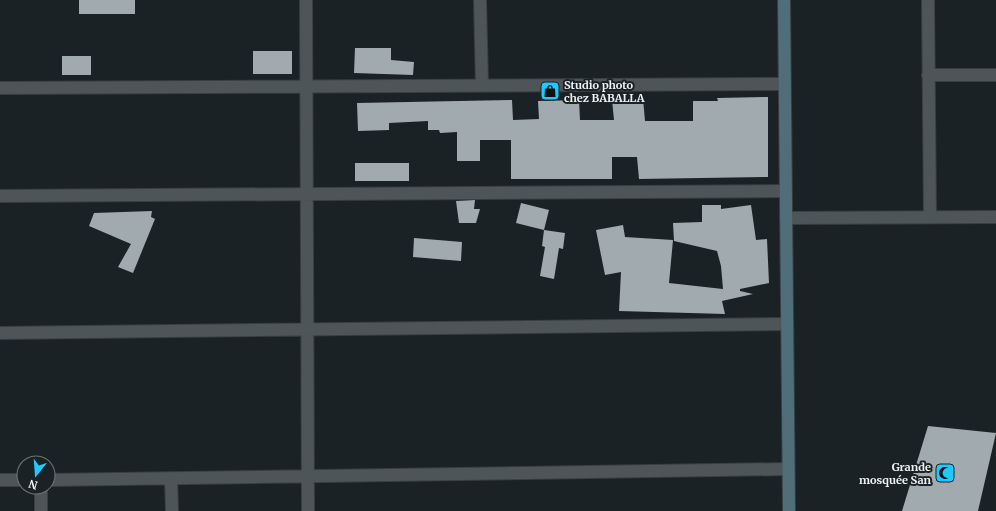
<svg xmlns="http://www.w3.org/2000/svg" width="996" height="511" font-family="Merriweather,serif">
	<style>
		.building { fill: #a1aaae }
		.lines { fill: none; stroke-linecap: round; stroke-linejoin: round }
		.minor-casing { stroke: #393f41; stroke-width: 14 }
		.secondary-casing { stroke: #393f41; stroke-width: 14 }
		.minor { stroke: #4e5559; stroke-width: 12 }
		.secondary { stroke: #4f6e7a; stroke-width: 12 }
		.labels { text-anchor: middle; stroke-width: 4; stroke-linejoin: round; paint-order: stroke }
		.poi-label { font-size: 11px; font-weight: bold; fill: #edf2f4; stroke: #1b2225; text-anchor: start }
	</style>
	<rect width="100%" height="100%" fill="#1b2225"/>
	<!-- building -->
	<path class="building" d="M 79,0 L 135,0 L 135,14 L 79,14 Z
		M 355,48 L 391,48 L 391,60 L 414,62 L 413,75 L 354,73 Z
		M 253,51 L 292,51 L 292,74 L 253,74 Z
		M 62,56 L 91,56 L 91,75 L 62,75 Z
		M 768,97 L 768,177 L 639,179 L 637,157 L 612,157 L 612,179 L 511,179 L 511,140 L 480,140 L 480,161 L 457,161 L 457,132 L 440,133 L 439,130 L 428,130 L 428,121 L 389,123 L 389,130 L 358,131 L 357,103 L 512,100 L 513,120 L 539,119 L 538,101 L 579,100 L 580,120 L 614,120 L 612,100 L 643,98 L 645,121 L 693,121 L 693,101 L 718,101 L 717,98 Z
		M 355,163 L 409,163 L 409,181 L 355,181 Z
		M 475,200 L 474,209 L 480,209 L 476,223 L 459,223 L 456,201 Z
		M 521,203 L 549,210 L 544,230 L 516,223 Z
		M 702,205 L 721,205 L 721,209 L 751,205 L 756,240 L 767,239 L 769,283 L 740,289 L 740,291 L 753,294 L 722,301 L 725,314 L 619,311 L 621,272 L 605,275 L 596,230 L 623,225 L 625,237 L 673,240 L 669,283 L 723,289 L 721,266 L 717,251 L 674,241 L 673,223 L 702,222 Z
		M 152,211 L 151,217 L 155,219 L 133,273 L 118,267 L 131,244 L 89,226 L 94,213 Z
		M 544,230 L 565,233 L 563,249 L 559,248 L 554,279 L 540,276 L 545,247 L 542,246 Z
		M 414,238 L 462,242 L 461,261 L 413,257 Z
		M 928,426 L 996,433 L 978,511 L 902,511 Z"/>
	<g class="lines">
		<!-- minor casing -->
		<g class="minor-casing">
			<path id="minor" d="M 306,0 L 308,511
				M 480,0 L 482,85
				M 928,0 L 930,217
				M 928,75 L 996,75
				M 0,88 L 784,84
				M 0,196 L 785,191
				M 786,218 L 996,217
				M 0,333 L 787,324
				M 171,478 L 172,511
				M 0,480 L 24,480
				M 48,480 L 788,469
				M 41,487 L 41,511"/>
		</g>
		<!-- secondary casing -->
		<g class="secondary-casing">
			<path id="secondary" d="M 784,0 L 789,511"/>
		</g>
		<!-- minor -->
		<use href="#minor" class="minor"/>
		<!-- secondary -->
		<use href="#secondary" class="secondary"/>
	</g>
	<!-- icons -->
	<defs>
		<g id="shop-square" transform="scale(1)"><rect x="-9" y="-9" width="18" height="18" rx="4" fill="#1ec9fd" stroke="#1b2225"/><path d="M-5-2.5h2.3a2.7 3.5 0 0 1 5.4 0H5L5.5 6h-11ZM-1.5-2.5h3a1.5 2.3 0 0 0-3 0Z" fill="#111"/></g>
		<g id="mosque-square" transform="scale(1)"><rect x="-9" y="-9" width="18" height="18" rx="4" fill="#1ec9fd" stroke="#1b2225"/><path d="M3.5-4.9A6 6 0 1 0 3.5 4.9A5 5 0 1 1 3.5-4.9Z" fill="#111"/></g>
	</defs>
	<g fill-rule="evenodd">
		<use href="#shop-square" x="550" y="91"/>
		<use href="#mosque-square" x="945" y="473"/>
	</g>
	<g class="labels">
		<!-- poi labels -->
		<g class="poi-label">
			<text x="564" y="89">Studio photo<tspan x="564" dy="13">chez BABALLA</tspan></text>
			<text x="931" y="471" text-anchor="end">Grande<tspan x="931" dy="13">mosquée San</tspan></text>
		</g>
	</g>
	<!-- north arrow -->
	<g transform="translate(36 475) rotate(197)"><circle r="19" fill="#1b2225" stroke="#6f7578"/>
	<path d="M0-3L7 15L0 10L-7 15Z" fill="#1ec9fd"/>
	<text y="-6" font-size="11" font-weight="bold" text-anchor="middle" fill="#edf2f4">N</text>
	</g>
</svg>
